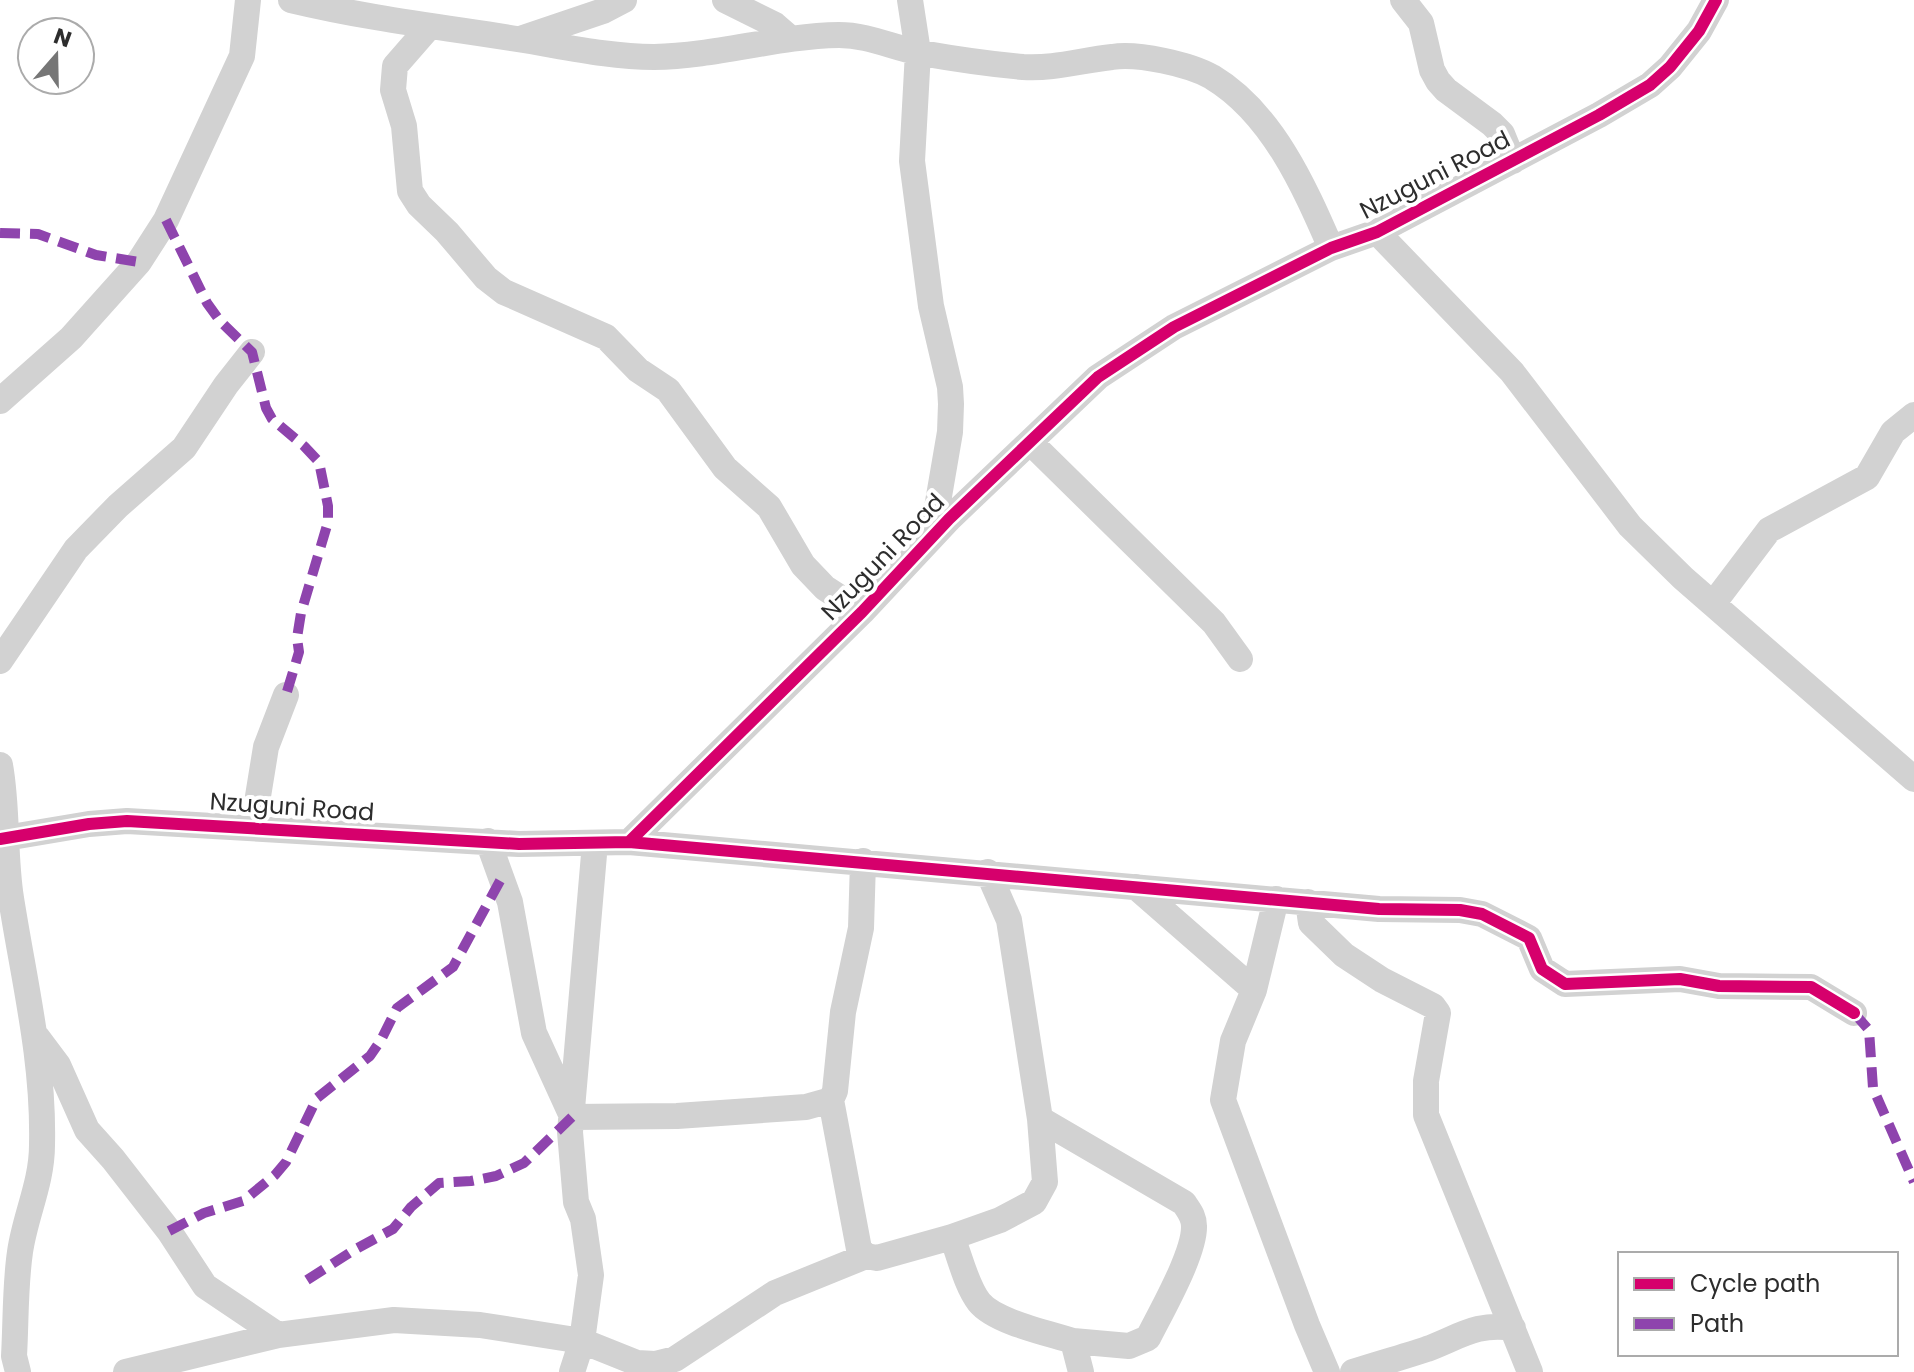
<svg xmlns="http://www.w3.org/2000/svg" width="1914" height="1372" font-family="Poppins,sans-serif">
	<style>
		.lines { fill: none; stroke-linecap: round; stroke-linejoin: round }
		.minor { stroke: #d2d2d2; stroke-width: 26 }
		.quiet { stroke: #8e44ad; stroke-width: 10; stroke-dasharray: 20 10; stroke-linecap: butt }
		.cycleway-casing { stroke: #fff; stroke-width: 17 }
		.cycleway { stroke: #d6006c; stroke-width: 12 }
		.labels { text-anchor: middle; stroke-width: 8; stroke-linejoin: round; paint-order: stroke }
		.street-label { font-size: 24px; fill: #2d2d2d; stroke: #fff }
	</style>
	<rect width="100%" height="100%" fill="#fff"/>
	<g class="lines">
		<!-- minor -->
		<path class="minor" d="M 291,0 C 366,18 441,27 517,39 C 562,46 608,57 654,57 C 717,56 777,36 839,35 C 869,35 893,48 921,53 C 955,59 989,64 1023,67 C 1054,69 1082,60 1112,57 C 1138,53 1189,64 1212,77 C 1272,113 1304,186 1331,248
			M 725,0 L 775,25 L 790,38
			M 910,0 L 918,52 L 912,161 L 931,306 L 950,387 L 951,404 L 950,432 L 932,537
			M 1403,0 L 1421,23 L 1432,70 L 1438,81 L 1446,90 L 1492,124 L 1502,134 L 1513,161
			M 429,27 L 395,66 L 393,90 L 404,126 L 410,191 L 419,205 L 447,232 L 486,278 L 504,292 L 606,337 L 638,370 L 668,390 L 725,468 L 769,507 L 803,565 L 825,588 L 862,612
			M 520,39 L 603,11 L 624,0
			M 1377,232 L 1512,372 L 1630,526 L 1683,578 L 1914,779
			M 0,401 L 71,338 L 139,262 L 166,220 L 242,56 L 248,0
			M 1030,442 L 1214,623 L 1240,659
			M 1713,604 L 1769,530 L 1867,477 L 1893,432 L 1914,415
			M 0,661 L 76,549 L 118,506 L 184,448 L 226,385 L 252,352
			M 0,765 C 8,809 4,854 11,898 C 24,981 44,1060 42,1145 C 42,1183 25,1216 20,1252 C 15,1286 16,1322 14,1356 L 18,1372
			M 253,827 L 266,747 L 286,695
			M 0,839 L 89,824 L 127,821 L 519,844 L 629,842 L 1379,909 L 1460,910 L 1482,914 L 1529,938 L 1542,969 L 1565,984 L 1680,979 L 1719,986 L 1811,987 L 1854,1013
			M 488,841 L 510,902 L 534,1033 L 571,1114
			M 629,842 L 862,612 L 949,519 L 1098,377 L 1174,327 L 1331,248 L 1377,232 L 1599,115 L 1650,85 L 1670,67 L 1699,31 L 1716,0
			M 1136,887 L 1254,990 L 1233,1041 L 1223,1100 L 1307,1325 L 1327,1372
			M 1308,902 L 1311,923 L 1344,955 L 1382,980 L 1433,1006 L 1438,1013 L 1426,1081 L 1426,1115 L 1530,1372
			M 1254,990 L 1276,899
			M 37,1037 L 58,1065 L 87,1130 L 113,1159 L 169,1231 L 205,1286 L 278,1335
			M 831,1100 L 859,1249 L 866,1256 L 877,1258 L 952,1237 L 1000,1220 L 1034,1202 L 1045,1182 L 1040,1119 L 1009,920 L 988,872
			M 572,1117 L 677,1116 L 806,1107 L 831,1100 L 835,1091 L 843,1012 L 861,928 L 863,861
			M 1040,1119 L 1184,1203 C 1189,1211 1194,1216 1194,1226 C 1195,1253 1161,1312 1148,1338 L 1129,1346 L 1073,1341
			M 952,1237 C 960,1257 966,1285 979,1302 C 995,1322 1048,1333 1073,1341 L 1081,1372
			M 126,1372 L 278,1335 L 394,1320 L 480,1325 L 582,1341 L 637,1363 L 655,1364 L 675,1359 L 775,1293 L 866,1256
			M 572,1372 L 582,1341 L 591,1275 L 583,1219 L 576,1202 L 570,1132 L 595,843
			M 1353,1372 C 1378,1364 1403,1357 1427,1349 C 1459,1337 1478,1322 1513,1328"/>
		<!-- quiet -->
		<path class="quiet" d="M 166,220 L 207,303 L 220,321 L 252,352 L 266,408 L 272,419 L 304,446 L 319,462 L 328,506 L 328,522 L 301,613 L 297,638 L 299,652 L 286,695
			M 0,233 L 38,234 L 96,255 L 139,262
			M 1854,1013 L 1869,1030 L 1873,1088 L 1914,1182
			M 169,1231 L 204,1213 L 243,1201 L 275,1175 L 286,1162 L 317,1098 L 370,1056 L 381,1040 L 397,1008 L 453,967 L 501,879
			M 307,1280 L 354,1250 L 393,1229 L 411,1207 L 439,1183 L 471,1181 L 496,1176 L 524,1163 L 572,1117"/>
		<!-- cycleway casing -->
		<g class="cycleway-casing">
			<path id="cycleway" d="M 0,839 L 89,824 L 127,821 L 519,844 L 629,842 L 1379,909 L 1460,910 L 1482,914 L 1529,938 L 1542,969 L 1565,984 L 1680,979 L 1719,986 L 1811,987 L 1854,1013
				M 629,842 L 862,612 L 949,519 L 1098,377 L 1174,327 L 1331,248 L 1377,232 L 1599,115 L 1650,85 L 1670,67 L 1699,31 L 1716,0"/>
		</g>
		<!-- cycleway -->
		<use href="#cycleway" class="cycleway"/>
	</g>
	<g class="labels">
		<!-- street labels -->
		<g class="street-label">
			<text transform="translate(1435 175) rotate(-27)" y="8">Nzuguni Road</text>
			<text transform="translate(883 557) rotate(-46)" y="8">Nzuguni Road</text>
			<text transform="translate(292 807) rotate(4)" y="8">Nzuguni Road</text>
		</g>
	</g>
	<!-- legend -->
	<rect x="1618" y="1252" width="280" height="104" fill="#ffffff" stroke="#ababab" stroke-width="2"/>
	<rect x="1634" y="1278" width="40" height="12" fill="#d6006c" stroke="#ababab" stroke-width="2"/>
	<text x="1690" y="1292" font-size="24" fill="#2d2d2d">Cycle path</text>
	<rect x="1634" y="1318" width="40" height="12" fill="#8e44ad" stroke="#ababab" stroke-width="2"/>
	<text x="1690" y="1332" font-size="24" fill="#2d2d2d">Path</text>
	<!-- north arrow -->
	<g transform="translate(56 56) rotate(20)"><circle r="38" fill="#ffffff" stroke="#ababab" stroke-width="2"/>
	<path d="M0-6L14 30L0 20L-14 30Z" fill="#767676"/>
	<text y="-12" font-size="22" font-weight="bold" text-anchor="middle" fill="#2d2d2d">N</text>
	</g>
</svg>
